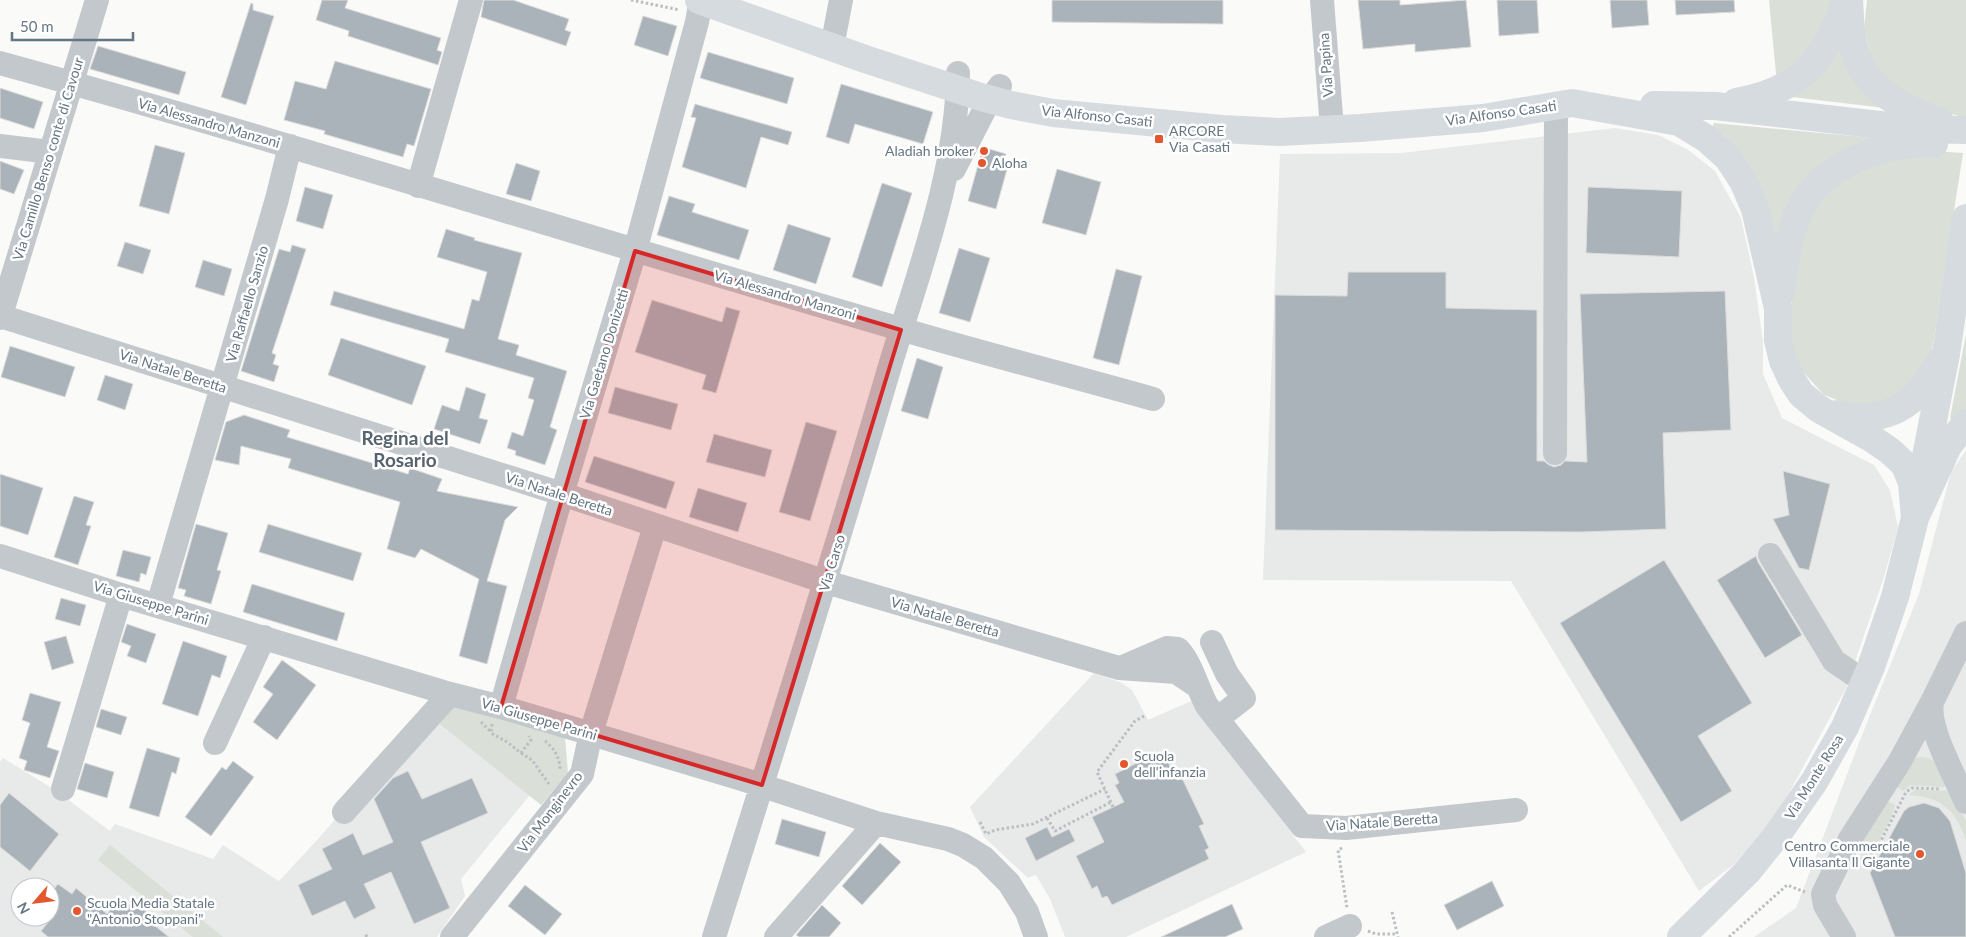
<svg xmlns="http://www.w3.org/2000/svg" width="1966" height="937" font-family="Lato,sans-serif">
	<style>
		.built { fill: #e8e9e9; fill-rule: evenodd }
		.green { fill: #dadfd7 }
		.building { fill: #aab3b9; stroke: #dcdcda }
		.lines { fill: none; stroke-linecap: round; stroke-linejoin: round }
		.path { stroke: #bbbfc2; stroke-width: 3; stroke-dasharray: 2.5 2.5; stroke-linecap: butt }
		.minor { stroke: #c3c8cc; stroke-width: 24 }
		.major { stroke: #d6dbdf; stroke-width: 28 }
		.marked { fill: #d62828; fill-opacity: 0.2; stroke: #d62828; stroke-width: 4; stroke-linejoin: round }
		.poi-dot { fill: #e4572e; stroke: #fff; stroke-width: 2 }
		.labels { text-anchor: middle; stroke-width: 5; stroke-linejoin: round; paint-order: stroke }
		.street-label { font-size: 14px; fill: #657683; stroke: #fff }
		.poi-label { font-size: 14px; fill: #657683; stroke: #fff; text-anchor: start }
		.district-label { font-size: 19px; font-weight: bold; fill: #57646e; stroke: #fff }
	</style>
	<rect width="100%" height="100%" fill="#fafaf8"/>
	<!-- built -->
	<path class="built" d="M 1615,128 L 1658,135 L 1687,149 L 1715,171 L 1741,218 L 1754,277 L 1763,342 L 1763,374 L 1782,418 L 1874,465 L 1890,490 L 1898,527 L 1884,577 L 1846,688 L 1782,806 L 1741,859 L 1699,891 L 1511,581 L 1263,580 L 1280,154 L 1401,153 Z
		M 1966,450 L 1966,937 L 1754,937 L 1796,908 L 1862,735 L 1919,594 L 1951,472 Z
		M 1094,673 L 1122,683 L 1132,690 L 1148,720 L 1191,701 L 1306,852 L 1126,937 L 1065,937 L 1050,899 L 1036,875 L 1028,878 L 984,837 L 970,807 Z
		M 427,713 L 530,795 L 461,879 L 465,896 L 437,937 L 0,937 L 0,762 L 3,758 L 55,790 L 110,831 L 115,824 L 213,859 L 223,845 L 279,881 L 318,839 ZM 20,887 L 50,887 L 50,917 L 20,917 Z"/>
	<!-- green -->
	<path class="green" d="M 1769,0 L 1836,0 L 1825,36 L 1777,84 Z
		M 1867,0 L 1966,0 L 1966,118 L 1935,109 L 1890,86 L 1870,55 L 1864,29 Z
		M 1841,38 L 1885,108 L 1792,97 Z
		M 1714,123 L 1874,138 L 1842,152 L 1778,238 L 1775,238 L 1737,149 L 1724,135 L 1712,129 Z
		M 1916,150 L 1963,153 L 1932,351 L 1909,386 L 1888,401 L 1858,408 L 1824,395 L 1797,365 L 1790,333 L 1793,271 L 1805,218 L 1836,180 Z
		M 1966,334 L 1966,413 L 1954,422 L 1950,418 Z
		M 452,701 L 565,737 L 568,773 L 541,805 L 435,720 Z
		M 1919,757 C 1938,757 1940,770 1948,785 L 1942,787 L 1910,785 L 1903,791 L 1892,783 L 1911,760 Z
		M 1915,790 L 1950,791 L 1966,821 L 1966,840 C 1955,810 1942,797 1909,795 Z
		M 1883,799 L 1895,805 L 1891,818 L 1869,859 L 1853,848 Z
		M 110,845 L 223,937 L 193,937 L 98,860 Z"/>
	<!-- building -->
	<path class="building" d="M 322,0 L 348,0 L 345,8 L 441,38 L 437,50 L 442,52 L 438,65 L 348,36 L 349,31 L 316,20 Z
		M 484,0 L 513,0 L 569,19 L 565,30 L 571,32 L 566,46 L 481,17 Z
		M 1052,0 L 1223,0 L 1223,24 L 1052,22 Z
		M 1358,0 L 1400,0 L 1400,5 L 1466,0 L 1471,47 L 1415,52 L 1415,44 L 1363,49 Z
		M 1497,0 L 1537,0 L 1539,33 L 1499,36 Z
		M 1610,0 L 1647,0 L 1649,25 L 1612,28 Z
		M 1675,0 L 1734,0 L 1735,12 L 1676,15 Z
		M 251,3 L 253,4 L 253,10 L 274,16 L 246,105 L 221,97 Z
		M 643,16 L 677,26 L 668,56 L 634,45 Z
		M 98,46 L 186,72 L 179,95 L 90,69 Z
		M 708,52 L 794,78 L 787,104 L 700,78 Z
		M 335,61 L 431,89 L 414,146 L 407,144 L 403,157 L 324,134 L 325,131 L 284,120 L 295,81 L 326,89 Z
		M 841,84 L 933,112 L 923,144 L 855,124 L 849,144 L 826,137 Z
		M 0,88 L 43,102 L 34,129 L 0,118 Z
		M 695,104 L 792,132 L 788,145 L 761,137 L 746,188 L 682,167 L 696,118 L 691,117 Z
		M 155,145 L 185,153 L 169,214 L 139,206 Z
		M 983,147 L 1006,154 L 1004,160 L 1009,162 L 996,209 L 968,201 Z
		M 0,161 L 24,170 L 14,194 L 0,189 Z
		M 516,163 L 540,171 L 531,201 L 506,194 Z
		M 1057,169 L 1101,182 L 1086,235 L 1042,223 Z
		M 882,183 L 912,193 L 882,287 L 852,277 Z
		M 305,187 L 333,195 L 323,229 L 296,221 Z
		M 1588,187 L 1682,191 L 1679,257 L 1586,253 Z
		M 669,196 L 695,204 L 692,212 L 749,230 L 739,260 L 657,235 Z
		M 788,224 L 831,238 L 816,284 L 773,270 Z
		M 446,229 L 475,238 L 474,240 L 522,253 L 498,339 L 519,345 L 516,355 L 567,371 L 550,427 L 557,430 L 545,465 L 515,455 L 516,451 L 507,448 L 512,432 L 523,436 L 534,400 L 528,398 L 534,378 L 445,352 L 449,339 L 330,305 L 334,291 L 464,329 L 472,299 L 479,301 L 487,272 L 437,257 Z
		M 125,242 L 151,250 L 143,274 L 117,266 Z
		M 292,245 L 306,249 L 272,353 L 276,355 L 273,364 L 279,366 L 274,382 L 241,371 L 279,249 L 290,252 Z
		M 959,248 L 990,258 L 970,322 L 939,313 Z
		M 203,260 L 232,269 L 224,296 L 195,287 Z
		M 1116,269 L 1142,276 L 1119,365 L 1093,358 Z
		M 1348,272 L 1446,272 L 1446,308 L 1537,310 L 1537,461 L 1544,461 L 1549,465 L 1554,467 L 1561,465 L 1565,461 L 1587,462 L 1580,294 L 1725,291 L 1731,430 L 1663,433 L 1666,529 L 1581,532 L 1275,530 L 1275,295 L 1347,296 Z
		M 652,300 L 722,322 L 726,307 L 740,311 L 716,393 L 702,389 L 706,375 L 635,352 Z
		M 341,338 L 426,366 L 412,405 L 328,375 Z
		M 10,346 L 75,367 L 65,397 L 1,377 Z
		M 917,358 L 943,367 L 928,419 L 901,411 Z
		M 105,375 L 133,384 L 125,410 L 97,400 Z
		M 466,387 L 486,394 L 479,418 L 488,420 L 480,444 L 434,429 L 442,405 L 459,411 Z
		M 615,387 L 678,404 L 671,430 L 608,413 Z
		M 244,415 L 290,430 L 287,437 L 408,474 L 410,468 L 442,479 L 437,491 L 518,507 L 505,520 L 487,581 L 507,586 L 487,664 L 459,656 L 479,579 L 421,549 L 415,558 L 387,549 L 400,502 L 288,468 L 291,459 L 241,446 L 239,465 L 215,460 L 226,422 Z
		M 806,422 L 837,431 L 810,521 L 779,512 Z
		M 714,434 L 772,450 L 765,477 L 706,462 Z
		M 594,456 L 675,482 L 666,509 L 585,482 Z
		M 1783,471 L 1830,484 L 1809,570 L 1799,568 L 1773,519 L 1789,515 Z
		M 0,474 L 43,488 L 28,535 L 0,526 Z
		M 698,488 L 747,503 L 738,532 L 689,517 Z
		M 74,496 L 94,502 L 86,525 L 91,526 L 78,565 L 54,557 Z
		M 196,524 L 228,533 L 217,570 L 221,571 L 211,604 L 184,596 L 186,590 L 178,588 Z
		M 268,524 L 362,553 L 353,581 L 259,552 Z
		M 123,550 L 151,557 L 146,575 L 141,573 L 139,582 L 116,576 Z
		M 1756,556 L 1758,562 L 1802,635 L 1765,658 L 1717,580 Z
		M 1664,560 L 1752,703 L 1698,736 L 1732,791 L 1681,822 L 1560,623 Z
		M 252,584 L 345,613 L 337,641 L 243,612 Z
		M 61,598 L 86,605 L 80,626 L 55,619 Z
		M 127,624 L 156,634 L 146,663 L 127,656 L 131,646 L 121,642 Z
		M 66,636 L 74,663 L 52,670 L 44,642 Z
		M 183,641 L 227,656 L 220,678 L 212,675 L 198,716 L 162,704 Z
		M 282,660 L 316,685 L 277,740 L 253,722 L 273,694 L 263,687 Z
		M 30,693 L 61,702 L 47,747 L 59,751 L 50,778 L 24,770 L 27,761 L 19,758 L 30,723 L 22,720 Z
		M 101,709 L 127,717 L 121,735 L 96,727 Z
		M 147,748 L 180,758 L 176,774 L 172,772 L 159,817 L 129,808 Z
		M 1159,752 L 1163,760 L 1166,758 L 1177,780 L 1182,778 L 1204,824 L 1199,826 L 1209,848 L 1205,850 L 1209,859 L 1112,905 L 1107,896 L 1102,898 L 1097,886 L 1092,889 L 1076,856 L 1104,842 L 1092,817 L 1124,802 L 1115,785 L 1119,783 L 1115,774 Z
		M 233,761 L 254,777 L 211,836 L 185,817 L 222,767 L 226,770 Z
		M 85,763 L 114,772 L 107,798 L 77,789 Z
		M 408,771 L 422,799 L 472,778 L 488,813 L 421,842 L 450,908 L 414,924 L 391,872 L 364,884 L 376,908 L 354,919 L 345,901 L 312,916 L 298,885 L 332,869 L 322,849 L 353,833 L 363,855 L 393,842 L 374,799 L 393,778 Z
		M 9,793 L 59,834 L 30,871 L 0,847 L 0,805 Z
		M 1924,803 L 1939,808 L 1950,821 L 1966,873 L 1966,937 L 1895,937 L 1870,873 L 1904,811 L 1909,807 Z
		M 782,819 L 826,832 L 819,857 L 775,844 Z
		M 1047,827 L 1052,837 L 1069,829 L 1075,841 L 1036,861 L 1025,838 Z
		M 880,843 L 901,862 L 862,905 L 842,886 Z
		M 1492,881 L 1504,906 L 1457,930 L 1444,905 Z
		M 58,884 L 72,894 L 76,888 L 107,914 L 120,898 L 134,908 L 137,904 L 152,917 L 149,921 L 169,937 L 48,937 L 41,931 L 50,920 L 50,894 Z
		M 525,885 L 562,914 L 545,935 L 508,906 Z
		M 1232,904 L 1243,929 L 1225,937 L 1161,937 Z
		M 822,905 L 841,923 L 829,937 L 799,937 L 796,935 Z"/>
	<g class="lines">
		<!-- path -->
		<path class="path" d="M 631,0 L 680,10
			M 481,722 L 491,732
			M 492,724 L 491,733 L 507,742 L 521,753 L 531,740 L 529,736
			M 545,741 C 554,748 560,758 560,769
			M 521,753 L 532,760 L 549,784
			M 1113,807 L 1097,772 L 1135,721 L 1146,715
			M 1047,818 L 1055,831 L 1111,802
			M 980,822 L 986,834 L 995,830 L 1033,824 L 1105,789
			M 1342,848 L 1338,850 L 1347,908
			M 1861,858 L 1870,862 L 1906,792 L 1912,788 L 1940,789
			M 1392,912 L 1398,937
			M 1368,931 L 1376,934 L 1397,934
			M 366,937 L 367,932
			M 1729,937 L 1787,885 L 1805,892"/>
		<!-- minor -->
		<path class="minor" d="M 1322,0 L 1332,129
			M 832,47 L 841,0
			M 0,63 C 301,146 598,241 897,328 C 982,353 1068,375 1153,399
			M 0,146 L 50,152
			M 954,169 L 990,99 L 1000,86
			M 418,186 L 471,0
			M 0,316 L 562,494 L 826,582 L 1119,668 L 1176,672 L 1197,686
			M 0,318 L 97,0
			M 1555,453 L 1556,105
			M 1770,555 L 1834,661 L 1865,682
			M 0,556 L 121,595 L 450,694 L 501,707 L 742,779 L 876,823 L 948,839 L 963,845 L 984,858 L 1009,883 L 1027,912 L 1036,937
			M 158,605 L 277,199 L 290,146
			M 1966,633 L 1932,702 C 1927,728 1955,776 1966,802
			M 1212,642 L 1227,674 L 1244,698 L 1217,719
			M 1123,667 L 1167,648 L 1178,649 C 1192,664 1197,688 1207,706 L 1302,826 L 1346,828 L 1516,810
			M 501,707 L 557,511 L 635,251 L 697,22 L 701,0
			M 215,743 L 264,637
			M 63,789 L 121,595
			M 344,812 L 450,694
			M 452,937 L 582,774 L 591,733 L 655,526
			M 714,937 C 773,750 832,564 887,376 C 916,278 957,176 958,73
			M 776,937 L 876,823
			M 1326,937 L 1350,926
			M 1844,937 L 1825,905 L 1823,894 L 1850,839 L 1900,761 L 1932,702"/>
		<!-- major -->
		<path class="major" d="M 699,0 L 865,59 L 981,97 L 1011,105 L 1053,113 L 1222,129 L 1279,132 L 1360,128 L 1483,118 L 1572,103 L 1679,122 L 1707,139 L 1728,158 L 1743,181 L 1755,209 L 1778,308 L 1778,340 L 1783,361 L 1792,380 L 1801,394 L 1819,409 L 1871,438 L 1890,451 L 1905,465 L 1912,483 L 1915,518
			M 1849,0 C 1850,13 1850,26 1852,39 C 1859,86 1899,108 1940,121
			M 1736,102 C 1802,90 1823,62 1846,1
			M 1654,105 L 1715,106 L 1915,129 L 1966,130
			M 1780,294 C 1784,269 1787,243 1796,219 C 1816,165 1881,142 1934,144
			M 1837,414 C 1865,421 1896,417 1917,394 C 1926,384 1934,371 1942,360
			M 1922,477 L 1946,354 L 1966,218
			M 1681,937 L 1748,871 L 1777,835 L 1814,782 L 1845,727 L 1871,667 L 1895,597 L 1915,518 L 1948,446 L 1966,423"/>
	</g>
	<!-- marked area -->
	<path class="marked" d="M 635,251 L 901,330 L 762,785 L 501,707 Z"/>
	<!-- markers -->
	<g class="poi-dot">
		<rect x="1154" y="134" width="10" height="10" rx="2.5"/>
		<circle cx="984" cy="151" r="5"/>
		<circle cx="982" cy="163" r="5"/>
		<circle cx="1124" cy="764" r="5"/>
		<circle cx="1920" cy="854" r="5"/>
		<circle cx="77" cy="911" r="5"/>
	</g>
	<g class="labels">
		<!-- street labels -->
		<g class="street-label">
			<text transform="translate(1326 65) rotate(-94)" y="5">Via Papina</text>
			<text transform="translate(1501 113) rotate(-8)" y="5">Via Alfonso Casati</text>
			<text transform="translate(1097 116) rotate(6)" y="5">Via Alfonso Casati</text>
			<text transform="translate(209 123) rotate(16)" y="5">Via Alessandro Manzoni</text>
			<text transform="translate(48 159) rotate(-73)" y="5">Via Camillo Benso conte di Cavour</text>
			<text transform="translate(785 295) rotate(16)" y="5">Via Alessandro Manzoni</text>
			<text transform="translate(247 304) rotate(-74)" y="5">Via Raffaello Sanzio</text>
			<text transform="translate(604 354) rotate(-73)" y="5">Via Gaetano Donizetti</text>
			<text transform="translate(173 371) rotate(18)" y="5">Via Natale Beretta</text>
			<text transform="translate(559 494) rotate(18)" y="5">Via Natale Beretta</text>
			<text transform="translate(832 563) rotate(-73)" y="5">Via Carso</text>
			<text transform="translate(151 603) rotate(17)" y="5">Via Giuseppe Parini</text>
			<text transform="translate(945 617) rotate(16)" y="5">Via Natale Beretta</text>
			<text transform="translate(539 719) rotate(16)" y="5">Via Giuseppe Parini</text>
			<text transform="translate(1814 777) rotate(-58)" y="5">Via Monte Rosa</text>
			<text transform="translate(550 812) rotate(-53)" y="5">Via Monginevro</text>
			<text transform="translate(1382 822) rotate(-4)" y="5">Via Natale Beretta</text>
		</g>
		<!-- poi labels -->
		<g class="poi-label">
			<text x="1169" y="136">ARCORE<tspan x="1169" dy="16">Via Casati</tspan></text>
			<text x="974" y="156" text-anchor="end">Aladiah broker</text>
			<text x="992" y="168">Aloha</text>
			<text x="1134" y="761">Scuola<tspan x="1134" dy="16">dell'infanzia</tspan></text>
			<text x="1910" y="851" text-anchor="end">Centro Commerciale<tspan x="1910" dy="16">Villasanta Il Gigante</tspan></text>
			<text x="87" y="908">Scuola Media Statale<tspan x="87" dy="16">"Antonio Stoppani"</tspan></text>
		</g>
		<!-- district labels -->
		<g class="district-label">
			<text x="405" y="445">Regina del<tspan x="405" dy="22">Rosario</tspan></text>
		</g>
	</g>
	<!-- north arrow -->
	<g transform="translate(35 902) rotate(242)"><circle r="24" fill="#ffffff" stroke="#c1c8cd"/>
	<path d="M0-4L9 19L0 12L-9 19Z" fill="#e4572e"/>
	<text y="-8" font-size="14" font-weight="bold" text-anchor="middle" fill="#657683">N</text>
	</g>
	<!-- scale -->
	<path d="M12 32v8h121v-8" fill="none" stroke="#657683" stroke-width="2.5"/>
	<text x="20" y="32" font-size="15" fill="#657683" stroke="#ffffff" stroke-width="4" paint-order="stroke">50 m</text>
</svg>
